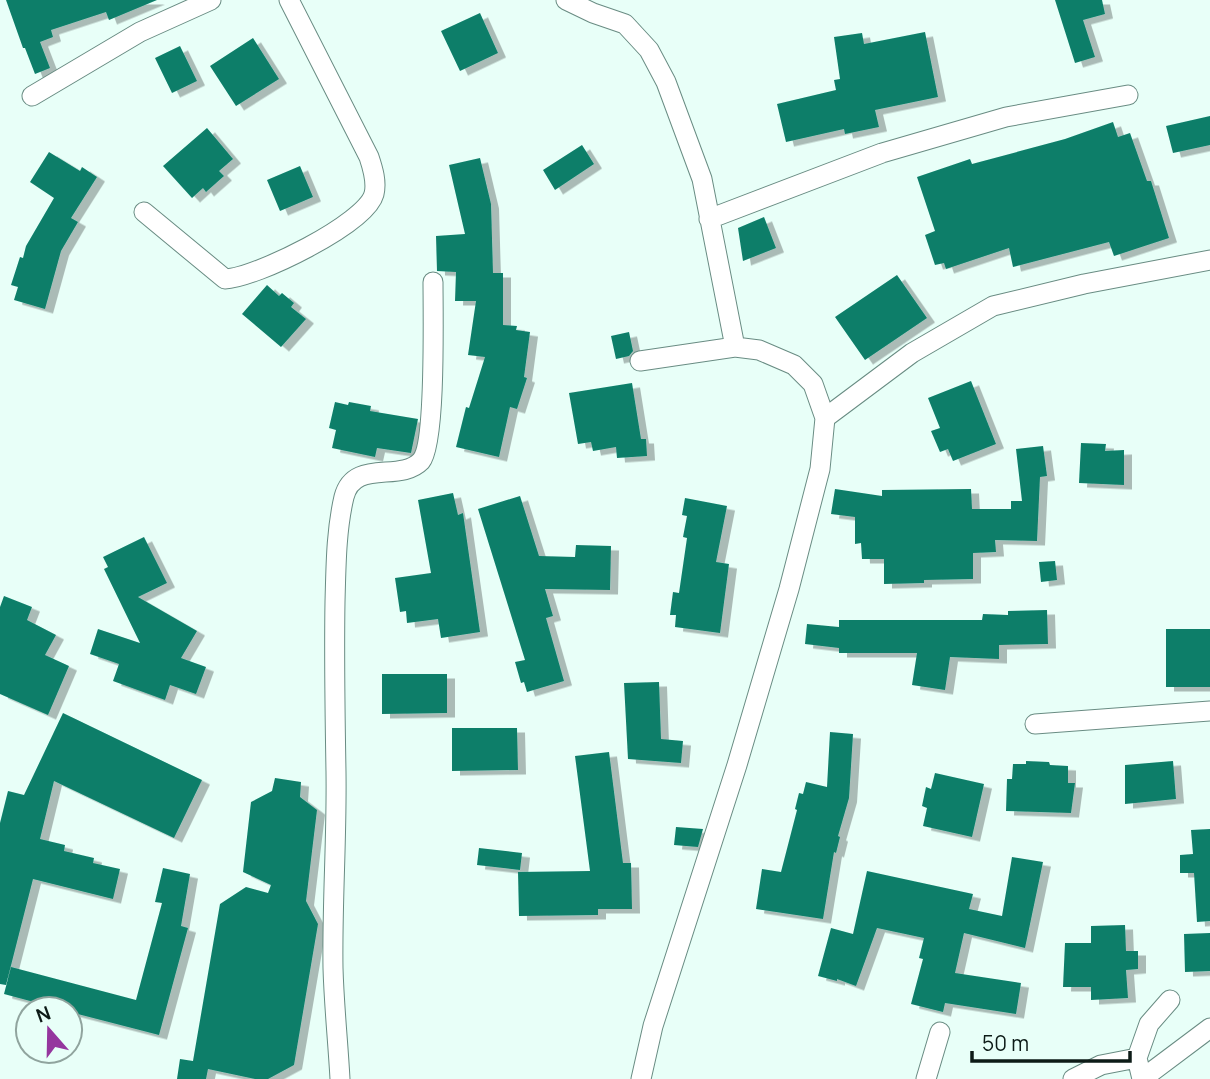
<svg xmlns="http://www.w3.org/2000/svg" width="1210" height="1079" font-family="Manrope,sans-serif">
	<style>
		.building { fill: #0b7e69; filter: url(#shadow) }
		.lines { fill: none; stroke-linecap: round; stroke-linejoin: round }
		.minor-casing { stroke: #698c83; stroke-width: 21 }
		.minor { stroke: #fff; stroke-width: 19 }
	</style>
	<defs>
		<filter id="shadow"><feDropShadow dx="8" dy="4.5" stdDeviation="0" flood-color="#0004"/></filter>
	</defs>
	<rect width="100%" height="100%" fill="#e8fff8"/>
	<!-- building -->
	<path class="building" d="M 6,0 L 157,0 L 109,20 L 106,12 L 51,30 L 53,37 L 40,42 L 50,68 L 35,74 L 25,48 L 23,48 Z
		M 1055,0 L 1102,0 L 1105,14 L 1083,20 L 1095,57 L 1075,63 Z
		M 480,13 L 498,53 L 460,71 L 441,31 Z
		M 925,32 L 938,97 L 875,110 L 879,127 L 845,134 L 844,129 L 786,142 L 777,104 L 836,90 L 834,80 L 840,79 L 834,37 L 862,33 L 864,44 Z
		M 253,38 L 279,79 L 236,106 L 210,66 Z
		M 180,46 L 197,81 L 172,93 L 155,58 Z
		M 1210,116 L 1210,145 L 1173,153 L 1166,126 Z
		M 1113,122 L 1118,137 L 1130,133 L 1147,181 L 1151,181 L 1169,238 L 1114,256 L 1109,242 L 1013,267 L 1009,248 L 946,269 L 944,263 L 935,265 L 925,235 L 935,231 L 917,177 L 970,159 L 972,164 L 1065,139 Z
		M 207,128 L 233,159 L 219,171 L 224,176 L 206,192 L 203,188 L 192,198 L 163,166 Z
		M 582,145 L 594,164 L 555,190 L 543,170 Z
		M 49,152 L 80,171 L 82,167 L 97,177 L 71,218 L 78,222 L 61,251 L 45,309 L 14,300 L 18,287 L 11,285 L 20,257 L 23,258 L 26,246 L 54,198 L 30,182 Z
		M 480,158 L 491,204 L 493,273 L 503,273 L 503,325 L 517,326 L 516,330 L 530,332 L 524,377 L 527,378 L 517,409 L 510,407 L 499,457 L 456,447 L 466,407 L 469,408 L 485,357 L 468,355 L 476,301 L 455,301 L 456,272 L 437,271 L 436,236 L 465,234 L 449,165 Z
		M 300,166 L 313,197 L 280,211 L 267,180 Z
		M 764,217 L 776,248 L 743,261 L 738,228 Z
		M 897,275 L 927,318 L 865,360 L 835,317 Z
		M 267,285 L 279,296 L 282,293 L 294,303 L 291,307 L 306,319 L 281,347 L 242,314 Z
		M 629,332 L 633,351 L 629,356 L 616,359 L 611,336 Z
		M 971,381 L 996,444 L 953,461 L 948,449 L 940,452 L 931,431 L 940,428 L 928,398 Z
		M 632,383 L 641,439 L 646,439 L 647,456 L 617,458 L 616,447 L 593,451 L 591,442 L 578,444 L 569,393 Z
		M 335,402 L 348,405 L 349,402 L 371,406 L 370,411 L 418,419 L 411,453 L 377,448 L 375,457 L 332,448 L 336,430 L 329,428 Z
		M 1081,443 L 1106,444 L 1105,451 L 1124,450 L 1124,485 L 1079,483 Z
		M 1043,446 L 1047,476 L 1040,477 L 1037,541 L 995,540 L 996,552 L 973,553 L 973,579 L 924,580 L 924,583 L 884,584 L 884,559 L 862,559 L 861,543 L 855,544 L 855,517 L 831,514 L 835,489 L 882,496 L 882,490 L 971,489 L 972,509 L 1011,509 L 1011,501 L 1022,501 L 1016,449 Z
		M 453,493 L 458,515 L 463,513 L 480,632 L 441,638 L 438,619 L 407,623 L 406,611 L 400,612 L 395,578 L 431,573 L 418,500 Z
		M 520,496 L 539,556 L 575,557 L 576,545 L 611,546 L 610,590 L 545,589 L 553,616 L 546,618 L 564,681 L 527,692 L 524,682 L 521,683 L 515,662 L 525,660 L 478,509 Z
		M 685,498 L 727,506 L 716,562 L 729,564 L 720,633 L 675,627 L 676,615 L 670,615 L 673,592 L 679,593 L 687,538 L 683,537 L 687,516 L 682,515 Z
		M 144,537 L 167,583 L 138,597 L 197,631 L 181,658 L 206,667 L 196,694 L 170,685 L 165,700 L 113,681 L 119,664 L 90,654 L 98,629 L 140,643 L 104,569 L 108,567 L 103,557 Z
		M 1055,561 L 1057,580 L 1041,582 L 1039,562 Z
		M 4,596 L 32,607 L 27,620 L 56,635 L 45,655 L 69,666 L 48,715 L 0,694 L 0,607 Z
		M 1047,610 L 1048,644 L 999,645 L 999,659 L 950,657 L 945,690 L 912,685 L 917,653 L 839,653 L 839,648 L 805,644 L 807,624 L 839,627 L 839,620 L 982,620 L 983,614 L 1008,615 L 1008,611 Z
		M 1166,629 L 1210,629 L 1210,687 L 1166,687 Z
		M 382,674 L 447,674 L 447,713 L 382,714 Z
		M 659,682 L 661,739 L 683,741 L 681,763 L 628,759 L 624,683 Z
		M 63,713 L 202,780 L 174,838 L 54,781 L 40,839 L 65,845 L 64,851 L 94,858 L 93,863 L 120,869 L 113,899 L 33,879 L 6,985 L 0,984 L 0,823 L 8,791 L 24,795 Z
		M 452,728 L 517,728 L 518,770 L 452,771 Z
		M 830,732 L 853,734 L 849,798 L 838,836 L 840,837 L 836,853 L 834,852 L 823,919 L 756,909 L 762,869 L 781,872 L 797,810 L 795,809 L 799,793 L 803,794 L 806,782 L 827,787 Z
		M 609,752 L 623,863 L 631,863 L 632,909 L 598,909 L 598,915 L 519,916 L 518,872 L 590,871 L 575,756 Z
		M 1026,761 L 1049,762 L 1050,765 L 1068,766 L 1068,783 L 1075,783 L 1071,813 L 1006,811 L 1007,779 L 1012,779 L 1013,764 L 1026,764 Z
		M 1173,761 L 1176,799 L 1125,804 L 1125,765 Z
		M 935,773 L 984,784 L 972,837 L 923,826 L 927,808 L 922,806 L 926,787 L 931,789 Z
		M 275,778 L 301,782 L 300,797 L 317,810 L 306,901 L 318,924 L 294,1065 L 268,1079 L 255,1079 L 208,1069 L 206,1079 L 177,1079 L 180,1059 L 193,1061 L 220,904 L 246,887 L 268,893 L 271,885 L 243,872 L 251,802 L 272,791 Z
		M 676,827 L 703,829 L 698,847 L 674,845 Z
		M 1210,829 L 1210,921 L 1197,922 L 1194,873 L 1180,873 L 1180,855 L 1193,854 L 1191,830 Z
		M 479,848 L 522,853 L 520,870 L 477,865 Z
		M 1012,857 L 1043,862 L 1025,948 L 964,933 L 955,973 L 1021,983 L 1016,1014 L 945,1003 L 943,1012 L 911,1004 L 923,959 L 919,958 L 924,938 L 877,928 L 856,986 L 837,979 L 837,981 L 818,976 L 831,928 L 853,934 L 867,871 L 973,894 L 969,909 L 1002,916 Z
		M 163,868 L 190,874 L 181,926 L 188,928 L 159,1035 L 70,1012 L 70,1009 L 60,1009 L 4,994 L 11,967 L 136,1000 L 162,903 L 155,902 Z
		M 1125,925 L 1126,951 L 1138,951 L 1138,969 L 1126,970 L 1128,998 L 1091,1000 L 1091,987 L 1063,987 L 1065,943 L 1091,943 L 1091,926 Z
		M 1210,933 L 1210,971 L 1185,972 L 1184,934 Z"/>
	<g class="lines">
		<!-- minor casing -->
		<g class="minor-casing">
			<path id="minor" d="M 566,0 L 593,13 L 625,24 L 649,50 L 666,82 L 702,179 L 735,347 L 759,350 L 794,365 L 813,384 L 825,418 L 820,469 L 789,589 L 737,765 L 653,1026 L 641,1079
				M 32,96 L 140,32 L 211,0
				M 144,212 L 225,279 C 255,278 366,224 374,194 C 377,182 373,169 369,157 L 289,0
				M 709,219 L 882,153 L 1006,117 L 1128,95
				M 640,361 L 735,347
				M 825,418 L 912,353 L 993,306 L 1084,284 L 1210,260
				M 1035,724 L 1210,711
				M 340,1079 C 338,1042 334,1005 333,968 C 332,903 337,837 336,772 C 335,715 334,659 335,602 C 336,567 336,531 344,497 C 354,458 400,483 421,461 C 436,444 433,312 433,282
				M 926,1079 L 940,1032
				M 1073,1079 L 1101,1065 L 1137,1058
				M 1142,1079 L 1137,1058 L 1149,1024 L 1170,1000
				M 1142,1079 L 1210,1028"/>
		</g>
		<!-- minor -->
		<use href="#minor" class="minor"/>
	</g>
	<!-- north arrow -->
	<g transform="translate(49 1030) rotate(340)"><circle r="33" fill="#e8fff8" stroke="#90a49e" stroke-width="2"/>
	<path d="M0-5L12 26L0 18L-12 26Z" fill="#95369e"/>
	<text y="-10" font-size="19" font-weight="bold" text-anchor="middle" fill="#0d1b17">N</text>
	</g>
	<!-- scale -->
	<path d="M972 1051v10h158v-10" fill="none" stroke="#0d1b17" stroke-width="3.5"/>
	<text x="982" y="1051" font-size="21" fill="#0d1b17" stroke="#e8fff8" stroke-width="5" paint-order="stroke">50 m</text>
</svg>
